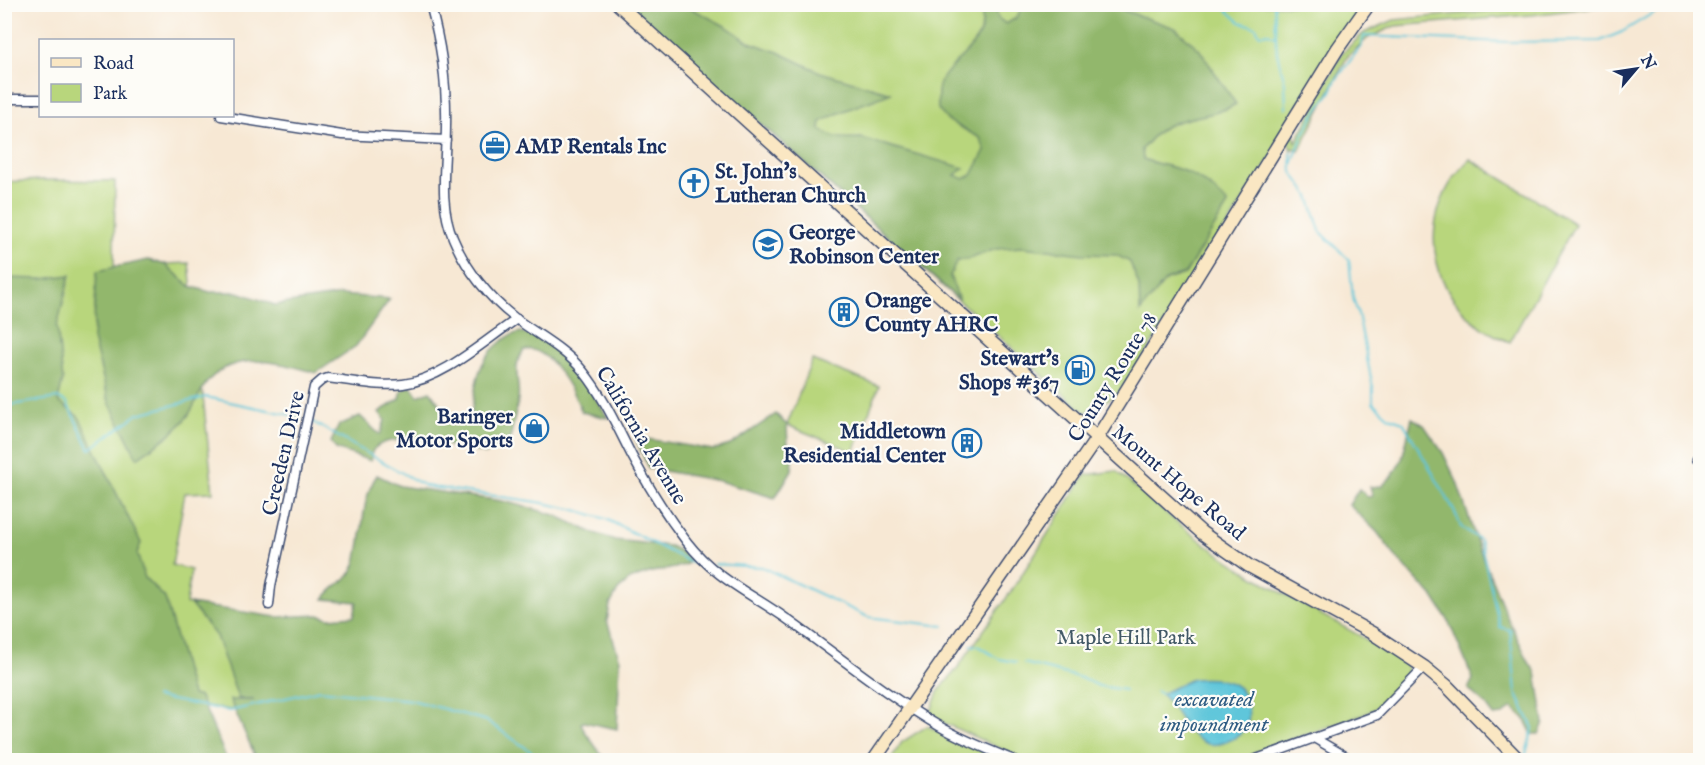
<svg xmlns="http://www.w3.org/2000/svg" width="1705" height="765" font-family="'IM FELL English',serif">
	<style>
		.green { fill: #b8d67c; stroke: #6a826d; stroke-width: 1.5 }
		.forest { fill: #92b76c; stroke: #567365; stroke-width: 1.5 }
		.water { fill: #5ec6da; stroke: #3c7a9c; stroke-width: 1.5 }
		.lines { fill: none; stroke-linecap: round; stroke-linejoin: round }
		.stream { stroke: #5ec6da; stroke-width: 2 }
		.street-casing { stroke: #3c4b70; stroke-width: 11 }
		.secondary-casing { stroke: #3c4b70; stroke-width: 15 }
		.street { stroke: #fff; stroke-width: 8 }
		.secondary { stroke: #fae7c3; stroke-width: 12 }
		.labels { text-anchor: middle; stroke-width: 4.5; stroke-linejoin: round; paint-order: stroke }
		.poi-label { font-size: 21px; font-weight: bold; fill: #1b2f5e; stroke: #fdfcf7; text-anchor: start }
		.street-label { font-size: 21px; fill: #1b2f5e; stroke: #fdfcf7 }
		.park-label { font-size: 21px; fill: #425966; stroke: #fdfcf7 }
		.water-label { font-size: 22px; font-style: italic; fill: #2f5c83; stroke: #fdfcf7 }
	</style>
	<rect width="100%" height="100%" fill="#fdfcf7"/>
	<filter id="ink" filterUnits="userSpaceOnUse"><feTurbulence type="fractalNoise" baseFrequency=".0167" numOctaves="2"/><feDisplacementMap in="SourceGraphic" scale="12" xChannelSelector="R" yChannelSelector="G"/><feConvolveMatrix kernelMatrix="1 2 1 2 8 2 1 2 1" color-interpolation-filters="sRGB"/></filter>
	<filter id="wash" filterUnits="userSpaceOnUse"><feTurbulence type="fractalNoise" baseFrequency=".008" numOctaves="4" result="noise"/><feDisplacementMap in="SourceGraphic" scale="24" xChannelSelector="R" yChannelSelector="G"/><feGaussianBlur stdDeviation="1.35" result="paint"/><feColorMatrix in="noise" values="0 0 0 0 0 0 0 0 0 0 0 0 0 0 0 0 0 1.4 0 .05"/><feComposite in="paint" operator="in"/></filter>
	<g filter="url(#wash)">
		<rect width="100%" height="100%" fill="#f7e8d4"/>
		<!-- green -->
		<path class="green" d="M 1564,4 L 1612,5 L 1532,15 L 1395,26 L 1368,38 L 1347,57 L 1299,151 L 1295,148 L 1291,150 L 1286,134 L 1121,392 L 1085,413 L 627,5 L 1369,5 L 1291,125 L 1296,142 L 1342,53 L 1364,33 L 1394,20 Z
			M 1470,159 L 1575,224 L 1510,342 C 1430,312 1408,219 1470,159 Z
			M 42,180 L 115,181 L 114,266 L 189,263 L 213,492 L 185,493 L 172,565 L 191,570 L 186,604 L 190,604 L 337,708 L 230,710 L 155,697 L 5,686 L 4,182 Z
			M 812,360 L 879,386 L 854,452 L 787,425 Z
			M 1116,471 C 1160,508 1205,548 1255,577 C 1305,607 1358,633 1407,663 L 1407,676 L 1375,709 L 1365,714 L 1254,753 L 1244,760 L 1025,760 L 929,716 L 938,692 L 956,670 L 1012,590 L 1085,475 Z
			M 927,726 L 1002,760 L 890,760 L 902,742 Z"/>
		<!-- forest -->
		<path class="forest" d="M 1105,4 L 1175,28 L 1199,49 L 1236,104 C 1215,117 1188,115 1167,126 C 1156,131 1149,141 1142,149 L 1143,159 C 1154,163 1164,165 1175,168 C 1193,173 1217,189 1228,205 L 1185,274 L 1166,280 L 1140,312 L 1139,286 L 1130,262 L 1116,255 L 1083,254 L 1022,247 L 996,249 L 972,258 L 957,261 L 950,276 L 959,300 L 627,5 L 685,5 L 727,27 L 749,42 L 778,52 L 820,72 L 891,93 C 868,103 843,109 821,122 L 820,129 C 833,139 845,139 861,138 L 964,168 L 955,175 L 964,179 L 972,175 L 985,150 L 980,138 L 947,120 L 938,109 C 938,101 936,88 941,81 C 956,55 994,40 979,5 L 995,5 L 998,18 L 1006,24 L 1016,18 L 1024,5 Z
			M 148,260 L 166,265 L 190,286 L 210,292 L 238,292 L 275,305 L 341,295 L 390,299 L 356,346 L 316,373 C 281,363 237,349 208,381 C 199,392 195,406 187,417 C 174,434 155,445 137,458 L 109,402 L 93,339 L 97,271 Z
			M 70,275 L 57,326 L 63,380 L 58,401 L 79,417 L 141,543 L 137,553 L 145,578 L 165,598 L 192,695 L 200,697 L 227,760 L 5,760 L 5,278 L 43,279 Z
			M 521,332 C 563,344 586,382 608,418 L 582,412 C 574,393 549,344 524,350 C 510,370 521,380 518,401 C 515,416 512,431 509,445 L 493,448 L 487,454 C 463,449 394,429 375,448 C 371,451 371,457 371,461 L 336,449 L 331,442 L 339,425 L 360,416 L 380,435 L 385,420 L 379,412 L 400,399 L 402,390 L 411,386 L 418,396 L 430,391 L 451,419 L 470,422 C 473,405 474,385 480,370 C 486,353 504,335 521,332 Z
			M 776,414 L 787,425 L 788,447 L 794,452 L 792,470 L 775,498 L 719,481 L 648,468 L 635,437 L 713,450 L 730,445 Z
			M 1412,418 L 1424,425 L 1443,453 L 1457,482 L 1479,548 L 1508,619 L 1530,664 L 1536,672 L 1544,723 L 1539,734 L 1532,734 L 1524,718 L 1512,707 L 1503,715 L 1494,716 L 1486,705 L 1468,689 L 1473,679 L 1448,620 L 1434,598 L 1396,557 L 1377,532 L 1349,505 L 1359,489 L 1368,497 L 1373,496 L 1370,487 L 1382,486 L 1393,475 L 1402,459 Z
			M 377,475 L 400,486 L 502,501 L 534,509 L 555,515 L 591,532 L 615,540 L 670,546 L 682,552 L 690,560 L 687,564 L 675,568 L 652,572 L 631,579 L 618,590 L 610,605 L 607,621 L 620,660 L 617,729 L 584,722 L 581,723 L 584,730 L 605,760 L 257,760 L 230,700 L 254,700 L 238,698 L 216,636 L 190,604 L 276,617 L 319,615 L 329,618 L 354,616 L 357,602 L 324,599 C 332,586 350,580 355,565 C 365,535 359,502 377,475 Z"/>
		<!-- water -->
		<path class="water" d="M 1192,679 C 1205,678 1221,678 1233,684 C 1247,691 1253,716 1245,729 C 1240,736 1233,739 1226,742 C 1218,745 1211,746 1203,742 C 1181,731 1178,708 1161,694 Z"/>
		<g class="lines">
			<!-- stream -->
			<path class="stream" d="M 1220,4 L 1240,22 L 1256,27 L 1259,34 L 1269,33 L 1276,37
				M 1274,4 L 1277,53 L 1285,83 L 1286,108
				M 1291,151 L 1292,172 L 1309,196 L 1320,231 L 1349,260 L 1353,298 L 1358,314 L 1373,388 L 1373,403 L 1389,417 L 1403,422 L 1454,510 L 1461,527 L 1480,540 L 1500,627 L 1510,630 L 1516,693 L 1533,728 L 1525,757
				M 1292,164 L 1303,135 L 1314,115 L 1330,93 L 1336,80 L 1361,46 L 1364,36 L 1507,42 L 1600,41 L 1622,32 L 1668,4
				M 4,406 L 58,398 L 67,403 L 90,449 L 138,414 L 206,397 L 301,417
				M 311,421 L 425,486 L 538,502 L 572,509 L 606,519 L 692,563
				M 714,564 L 762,567 L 868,617 L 944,626
				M 971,645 L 978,646 L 999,659 L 1016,662
				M 1024,663 L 1081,678 L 1099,686 L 1125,690
				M 1156,691 L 1161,694
				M 155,697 L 230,711 L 320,690 L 412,700 L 487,721 L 536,755 L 549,760"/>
		</g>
	</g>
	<g filter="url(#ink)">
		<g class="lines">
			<!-- street casing -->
			<g class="street-casing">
				<path id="street" d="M 430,4 C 441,43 447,86 446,126 C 446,164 438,202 453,238 C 465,268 489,298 515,318 C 539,336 564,348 583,371 C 604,397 617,427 632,456 C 648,486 666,515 687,542 C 715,578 748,592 784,617 C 835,653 886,695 939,726 C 963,740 989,750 1014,760
					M 4,99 L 40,99
					M 221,116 L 342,135 L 446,140
					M 1698,458 L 1700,459
					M 269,605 L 271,586 L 314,387 L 322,380 L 328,378 C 352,381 379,387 403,384 C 443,379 484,341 517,319
					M 1314,738 L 1352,760
					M 1254,760 L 1377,715 L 1424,667"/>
			</g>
			<!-- secondary casing -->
			<g class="secondary-casing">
				<path id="secondary" d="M 618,4 L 1202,533 L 1249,566 L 1372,633 L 1424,667 L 1447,686 L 1519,760
					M 874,760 L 1097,438 L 1338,48 L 1369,4"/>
			</g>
			<!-- street -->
			<use href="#street" class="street"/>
			<!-- secondary -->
			<use href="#secondary" class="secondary"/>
		</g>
	</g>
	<!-- icons -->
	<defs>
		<g id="office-ring" transform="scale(1.5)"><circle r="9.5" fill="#fdfcf7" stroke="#1f6fb2" stroke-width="1.5"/><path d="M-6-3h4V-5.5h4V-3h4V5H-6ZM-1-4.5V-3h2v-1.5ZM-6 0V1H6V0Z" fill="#1f6fb2"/></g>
		<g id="church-ring" transform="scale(1.5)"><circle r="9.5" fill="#fdfcf7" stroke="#1f6fb2" stroke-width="1.5"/><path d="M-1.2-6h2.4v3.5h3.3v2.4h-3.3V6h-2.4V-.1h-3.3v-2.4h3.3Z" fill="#1f6fb2"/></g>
		<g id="school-ring" transform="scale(1.5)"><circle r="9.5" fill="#fdfcf7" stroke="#1f6fb2" stroke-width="1.5"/><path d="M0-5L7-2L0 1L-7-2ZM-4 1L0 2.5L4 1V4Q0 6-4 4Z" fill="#1f6fb2"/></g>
		<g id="building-ring" transform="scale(1.5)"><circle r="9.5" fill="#fdfcf7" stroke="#1f6fb2" stroke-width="1.5"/><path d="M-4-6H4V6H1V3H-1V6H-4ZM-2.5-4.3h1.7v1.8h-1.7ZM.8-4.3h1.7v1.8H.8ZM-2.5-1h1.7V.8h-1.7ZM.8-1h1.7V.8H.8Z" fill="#1f6fb2"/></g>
		<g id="fuel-ring" transform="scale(1.5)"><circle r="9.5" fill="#fdfcf7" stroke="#1f6fb2" stroke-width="1.5"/><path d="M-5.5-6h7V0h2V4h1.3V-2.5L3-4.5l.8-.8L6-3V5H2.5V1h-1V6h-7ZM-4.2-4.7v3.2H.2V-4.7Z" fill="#1f6fb2"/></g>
		<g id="shop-ring" transform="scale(1.5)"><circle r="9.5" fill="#fdfcf7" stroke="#1f6fb2" stroke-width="1.5"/><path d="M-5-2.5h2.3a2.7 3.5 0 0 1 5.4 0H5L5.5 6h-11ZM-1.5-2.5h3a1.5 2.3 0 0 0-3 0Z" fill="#1f6fb2"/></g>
	</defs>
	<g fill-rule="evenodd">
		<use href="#office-ring" x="495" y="146"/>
		<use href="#church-ring" x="694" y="183"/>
		<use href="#school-ring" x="768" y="244"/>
		<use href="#building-ring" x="844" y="312"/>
		<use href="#fuel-ring" x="1080" y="370"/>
		<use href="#shop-ring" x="534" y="428"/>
		<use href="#building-ring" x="967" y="443"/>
	</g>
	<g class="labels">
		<!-- poi labels -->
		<g class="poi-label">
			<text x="516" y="153">AMP Rentals Inc</text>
			<text x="715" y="178">St. John's<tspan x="715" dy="24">Lutheran Church</tspan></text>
			<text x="789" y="239">George<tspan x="789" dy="24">Robinson Center</tspan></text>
			<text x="865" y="307">Orange<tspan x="865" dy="24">County AHRC</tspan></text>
			<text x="1059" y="365" text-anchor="end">Stewart's<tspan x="1059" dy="24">Shops #367</tspan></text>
			<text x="513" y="423" text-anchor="end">Baringer<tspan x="513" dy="24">Motor Sports</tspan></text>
			<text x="946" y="438" text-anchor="end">Middletown<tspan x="946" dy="24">Residential Center</tspan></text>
		</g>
		<!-- street labels -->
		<g class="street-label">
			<text transform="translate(1112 377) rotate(-58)" y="7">County Route 78</text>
			<text transform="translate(642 435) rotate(59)" y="7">California Avenue</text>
			<text transform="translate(283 453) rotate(-77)" y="7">Creeden Drive</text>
			<text transform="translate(1179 482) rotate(40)" y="7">Mount Hope Road</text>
		</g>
		<!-- park labels -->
		<g class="park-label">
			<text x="1126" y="644">Maple Hill Park</text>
		</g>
		<!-- water labels -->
		<g class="water-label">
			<text x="1214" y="706">excavated<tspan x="1214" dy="25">impoundment</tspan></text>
		</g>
	</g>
	<!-- margin -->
	<rect width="1705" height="765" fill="none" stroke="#fdfcf7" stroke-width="24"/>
	<!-- legend -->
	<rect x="39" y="39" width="195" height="78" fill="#fdfcf7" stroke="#a3aaba" stroke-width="1.5"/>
	<rect x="51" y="58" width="30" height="9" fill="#fae7c3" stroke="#a3aaba" stroke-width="1.5"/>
	<text x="93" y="69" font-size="18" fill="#1b2f5e">Road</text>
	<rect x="51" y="84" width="30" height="18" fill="#b8d67c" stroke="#a3aaba" stroke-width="1.5"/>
	<text x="93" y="99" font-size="18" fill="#1b2f5e">Park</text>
	<!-- north arrow -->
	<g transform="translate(1636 69) rotate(61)" stroke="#fdfcf7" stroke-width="4.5" paint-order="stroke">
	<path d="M0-4.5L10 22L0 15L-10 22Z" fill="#1b2f5e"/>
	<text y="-9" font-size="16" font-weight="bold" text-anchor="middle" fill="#1b2f5e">N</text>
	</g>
</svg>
